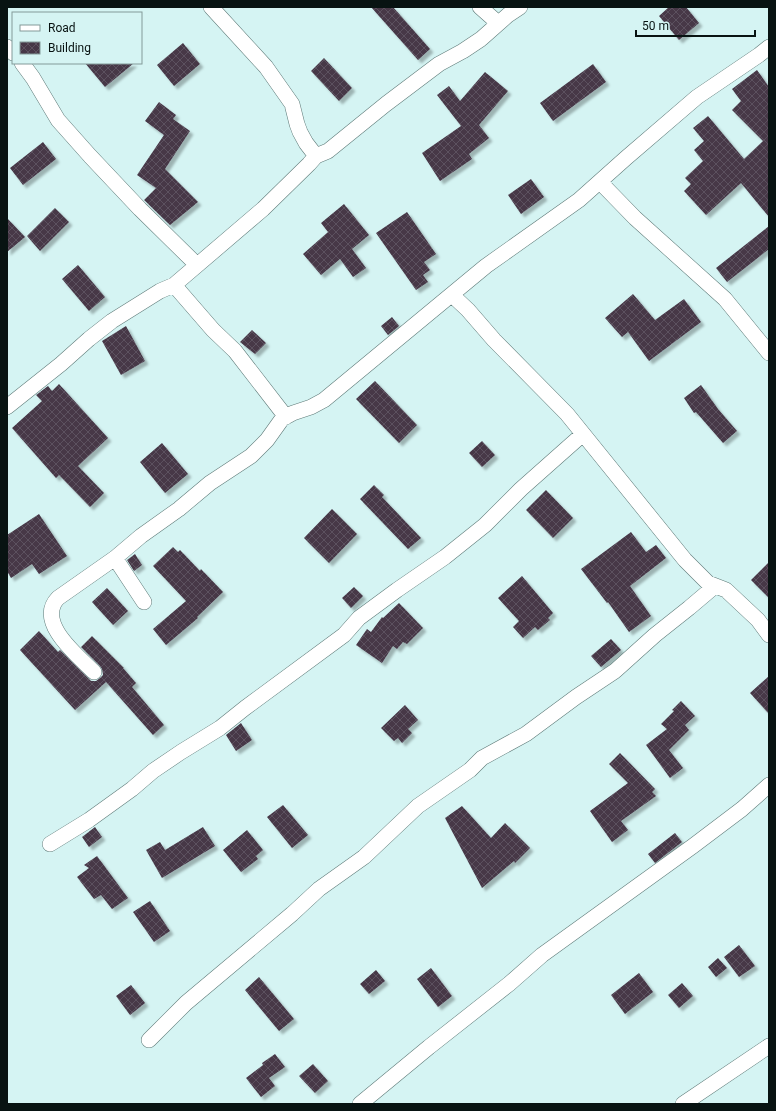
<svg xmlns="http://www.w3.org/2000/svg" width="776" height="1111" font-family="Roboto,sans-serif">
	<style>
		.building { fill: url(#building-cross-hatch); filter: url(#shadow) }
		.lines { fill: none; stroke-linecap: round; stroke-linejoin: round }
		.street-casing { stroke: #5f7b79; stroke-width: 16 }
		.street { stroke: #fff; stroke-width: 15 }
	</style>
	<defs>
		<pattern id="building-cross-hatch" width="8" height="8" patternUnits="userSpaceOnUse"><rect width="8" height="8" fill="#463747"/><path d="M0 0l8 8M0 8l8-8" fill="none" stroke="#5c515e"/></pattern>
		<filter id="shadow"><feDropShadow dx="3.5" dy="3.5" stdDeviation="1" flood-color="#0004"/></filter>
	</defs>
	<rect width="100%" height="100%" fill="#d5f4f3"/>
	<!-- building -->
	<path class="building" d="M 371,7 L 393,7 L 430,49 L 418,60 Z
		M 669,7 L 686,7 L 699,23 L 679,40 L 659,16 Z
		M 183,43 L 200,64 L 174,86 L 157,65 Z
		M 324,58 L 352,88 L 339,101 L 311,71 Z
		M 85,63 L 134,63 L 105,87 Z
		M 593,64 L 606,82 L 553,121 L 540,103 Z
		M 757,70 L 769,87 L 769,217 L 741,183 L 706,215 L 684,191 L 691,184 L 685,178 L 703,161 L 694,150 L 704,141 L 693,128 L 708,116 L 744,159 L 763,141 L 732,110 L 741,101 L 732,89 Z
		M 485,72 L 508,91 L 479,125 L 489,138 L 469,154 L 472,159 L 440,181 L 422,153 L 461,126 L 437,95 L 449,86 L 460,101 Z
		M 159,102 L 176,115 L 173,119 L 190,131 L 165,169 L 198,202 L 170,225 L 144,200 L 156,188 L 137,175 L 164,135 L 145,121 Z
		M 43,142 L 56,159 L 23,185 L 10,168 Z
		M 531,179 L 544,197 L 521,214 L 508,195 Z
		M 344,204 L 369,235 L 352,249 L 366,268 L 353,277 L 340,259 L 321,275 L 303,254 L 328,232 L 321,223 Z
		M 55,208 L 69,222 L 40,251 L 27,236 Z
		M 407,212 L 436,254 L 424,262 L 430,270 L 423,275 L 428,282 L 416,290 L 376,233 Z
		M 7,218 L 25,237 L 7,252 Z
		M 769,226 L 769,249 L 727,282 L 716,268 Z
		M 78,265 L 105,297 L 89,311 L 62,279 Z
		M 633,294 L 655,320 L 684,299 L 701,322 L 649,361 L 628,332 L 622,337 L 605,318 Z
		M 392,317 L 399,326 L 388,335 L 381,326 Z
		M 126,326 L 145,361 L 121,375 L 102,341 Z
		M 252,330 L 266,343 L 255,354 L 240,342 Z
		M 375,381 L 417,425 L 399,443 L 356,399 Z
		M 59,384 L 108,438 L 78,466 L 104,493 L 90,507 L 59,475 L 56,478 L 12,428 L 42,401 L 36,395 L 48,386 L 52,391 Z
		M 701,385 L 718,409 L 737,431 L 723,443 L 696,412 L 694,413 L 684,398 Z
		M 482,441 L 495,455 L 482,467 L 469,453 Z
		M 162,443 L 188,474 L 165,493 L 140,462 Z
		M 374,485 L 384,495 L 382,497 L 421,538 L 408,549 L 360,499 Z
		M 546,490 L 573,518 L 553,538 L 526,510 Z
		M 332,509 L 357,534 L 329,563 L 304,538 Z
		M 39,514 L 67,556 L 39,574 L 32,564 L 11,578 L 7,571 L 7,535 Z
		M 631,532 L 646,552 L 656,545 L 666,558 L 630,586 L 651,616 L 629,632 L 608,602 L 607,603 L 581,569 Z
		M 173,547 L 178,552 L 180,550 L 200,571 L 201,569 L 223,592 L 197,617 L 198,618 L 166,645 L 153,629 L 186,601 L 153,566 Z
		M 135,554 L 142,565 L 134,571 L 127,560 Z
		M 769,562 L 769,598 L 751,580 Z
		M 522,576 L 553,613 L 548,618 L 550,620 L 538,630 L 535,627 L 523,638 L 513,627 L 519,621 L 498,598 Z
		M 354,587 L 363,596 L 351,608 L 342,598 Z
		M 107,588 L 128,611 L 113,625 L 92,602 Z
		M 399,603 L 423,628 L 407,644 L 403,642 L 397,649 L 393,646 L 382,663 L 356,645 L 367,629 L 371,632 L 382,617 L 383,618 Z
		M 39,631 L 58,652 L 60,650 L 91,681 L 96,681 L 100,678 L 103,675 L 102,669 L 100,666 L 81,647 L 92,636 L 124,668 L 123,668 L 136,683 L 132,687 L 164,725 L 153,735 L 106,682 L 75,710 L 20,650 Z
		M 611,639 L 621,650 L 601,667 L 591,656 Z
		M 769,676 L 769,714 L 750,693 Z
		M 681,701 L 695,716 L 685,725 L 689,730 L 669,750 L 683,768 L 670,778 L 646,745 L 667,729 L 661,724 L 674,711 L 672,710 Z
		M 405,705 L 418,720 L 408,729 L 412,733 L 402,743 L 398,738 L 394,741 L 381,728 Z
		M 241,723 L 252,740 L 236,751 L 226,735 Z
		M 620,753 L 655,789 L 652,792 L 656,796 L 621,821 L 628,830 L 612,842 L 590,811 L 628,783 L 609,764 Z
		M 283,805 L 308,835 L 292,848 L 267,817 Z
		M 462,806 L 491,838 L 505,823 L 530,848 L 515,863 L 514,861 L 482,888 L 445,818 Z
		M 95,827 L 102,837 L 89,847 L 82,837 Z
		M 203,827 L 215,846 L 162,878 L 146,850 L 160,842 L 165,850 Z
		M 247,830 L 263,850 L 256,856 L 258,859 L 241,872 L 223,850 Z
		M 675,833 L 682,842 L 655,863 L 648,854 Z
		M 97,856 L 128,898 L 112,909 L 101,895 L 94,899 L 77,877 L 89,868 L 84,865 Z
		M 150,901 L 170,931 L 154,942 L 133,912 Z
		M 739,945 L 755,966 L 739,977 L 724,957 Z
		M 718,958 L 727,968 L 716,977 L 708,967 Z
		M 431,968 L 452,996 L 438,1007 L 417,979 Z
		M 376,970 L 385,981 L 369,994 L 360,984 Z
		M 639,973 L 653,992 L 625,1014 L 611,995 Z
		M 259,977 L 294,1019 L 279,1031 L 245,990 Z
		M 682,983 L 693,996 L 679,1008 L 668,995 Z
		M 131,985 L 145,1003 L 130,1015 L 116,996 Z
		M 275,1054 L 285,1067 L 269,1078 L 275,1086 L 261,1097 L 246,1078 L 263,1065 L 262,1063 Z
		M 313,1064 L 328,1081 L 315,1093 L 299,1076 Z"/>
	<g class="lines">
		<!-- street casing -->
		<g class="street-casing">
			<path id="street" d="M 211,7 L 266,67 L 292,104 L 297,124 L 300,132 L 306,143 L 316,156
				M 480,7 L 498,23
				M 7,47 L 13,53
				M 22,63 L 33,78 L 58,120 L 90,156 L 140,209 L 197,265
				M 600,182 L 635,218 L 725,299 L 769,353
				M 174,285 L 213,330 L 235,351 L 286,417
				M 452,295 L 468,310 L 494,340 L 567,414 L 685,560 L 708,583 L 726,590 L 758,620 L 769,635
				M 7,407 L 61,364 L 89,339 L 112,321 L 160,291 L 174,285 L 263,209 L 309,164 L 316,156 L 328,151 L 386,104 L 439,64 L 463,51 L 481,39 L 508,15 L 520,7
				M 115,558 L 144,602
				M 94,672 C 78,656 35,622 58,598 L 115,558 L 141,536 L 179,509 L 210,483 L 251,456 L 267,440 L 282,419 L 293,413 L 311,407 L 324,400 L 486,266 L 579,200 L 626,158 L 697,97 L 759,55 L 769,47
				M 50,844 L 89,820 L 132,789 L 153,771 L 181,752 L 220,728 L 245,708 L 344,635 L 359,618 L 397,590 L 445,557 L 485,525 L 521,489 L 583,434
				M 149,1040 L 186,1003 L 292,914 L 319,889 L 364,857 L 418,806 L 470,770 L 482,758 L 526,734 L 576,697 L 615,671 L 655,635 L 689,608 L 715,586
				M 360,1104 L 429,1047 L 509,984 L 542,955 L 693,846 L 742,809 L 769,785
				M 683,1104 L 769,1046"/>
		</g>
		<!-- street -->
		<use href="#street" class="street"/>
	</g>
	<!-- border -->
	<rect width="776" height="1111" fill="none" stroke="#081312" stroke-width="16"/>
	<!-- legend -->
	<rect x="12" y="12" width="130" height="52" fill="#d5f4f3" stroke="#839a99"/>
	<rect x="20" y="25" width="20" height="6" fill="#ffffff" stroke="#839a99"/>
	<text x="48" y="32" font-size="12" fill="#081312">Road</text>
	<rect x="20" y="42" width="20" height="12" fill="url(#building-cross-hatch)" stroke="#839a99"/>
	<text x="48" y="52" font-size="12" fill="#081312">Building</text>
	<!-- scale -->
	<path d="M636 30v6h119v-6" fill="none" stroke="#081312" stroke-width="2"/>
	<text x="642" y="30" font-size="12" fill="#081312" stroke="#d5f4f3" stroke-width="3" paint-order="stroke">50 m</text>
</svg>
